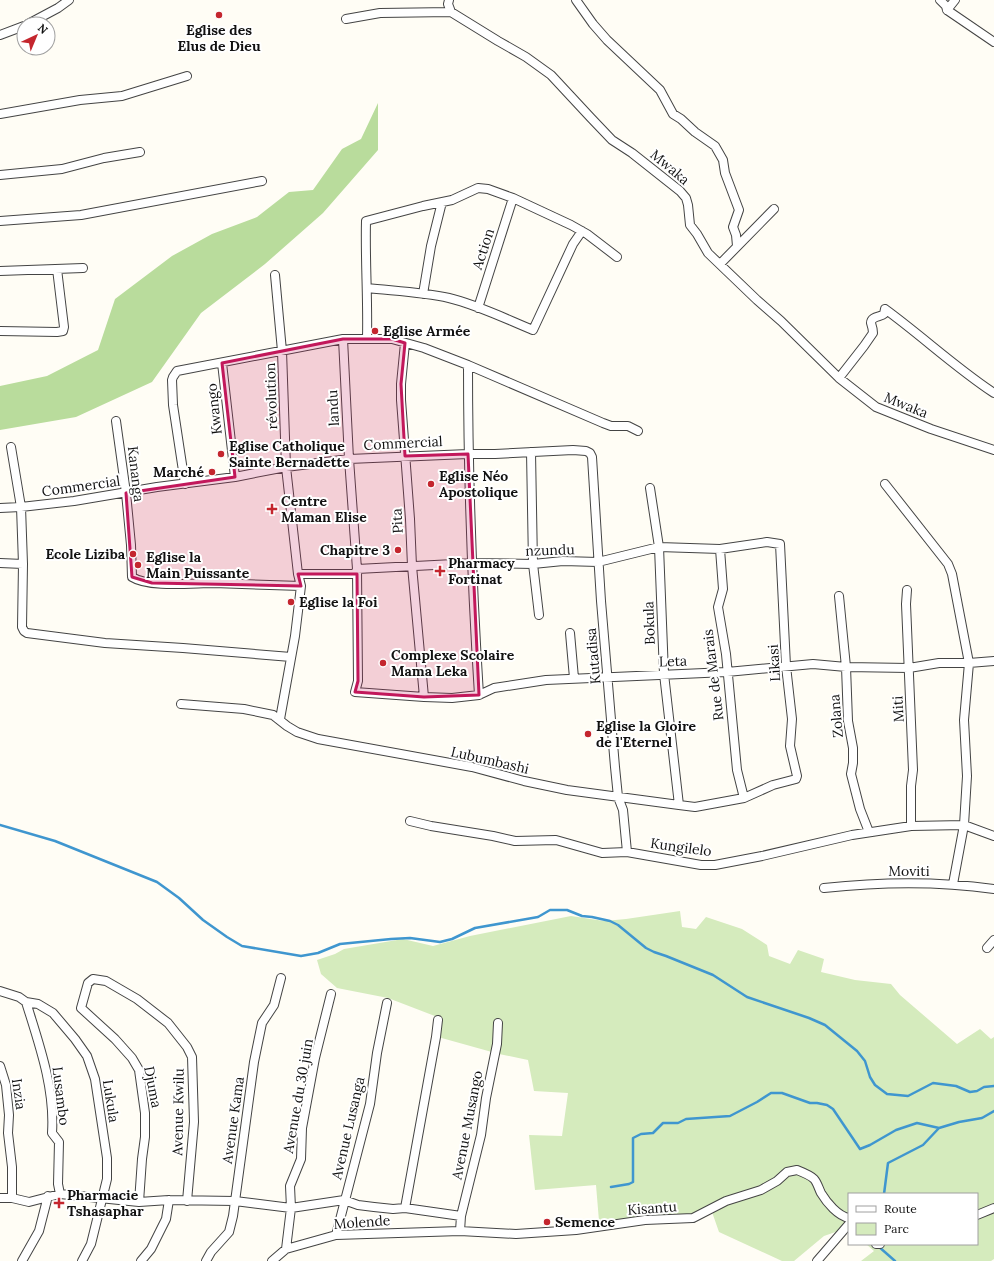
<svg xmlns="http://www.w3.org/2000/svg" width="994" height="1261" font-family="Lora,serif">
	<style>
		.green { fill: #d5ebbd }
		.forest { fill: #b9dc9c }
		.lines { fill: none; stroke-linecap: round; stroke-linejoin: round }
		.stream { stroke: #3f96cf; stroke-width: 2.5 }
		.street-casing { stroke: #444; stroke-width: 10 }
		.street { stroke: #fff; stroke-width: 8 }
		.marked { fill: #c2185b; fill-opacity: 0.2; stroke: #c2185b; stroke-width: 3; stroke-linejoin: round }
		.poi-dot { fill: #c4262e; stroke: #fff; stroke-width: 1.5 }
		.labels { text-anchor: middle; stroke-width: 4; stroke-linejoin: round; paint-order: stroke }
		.poi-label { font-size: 14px; font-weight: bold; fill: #111; stroke: #fff; text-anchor: start }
		.street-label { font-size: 14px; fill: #111; stroke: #fff }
	</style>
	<rect width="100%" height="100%" fill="#fffdf5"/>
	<!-- green -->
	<path class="green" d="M 680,911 L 682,927 L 696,929 L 706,917 L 742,929 L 767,945 L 769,956 L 790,964 L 798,950 L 824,959 L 821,972 L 855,980 L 891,984 L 900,995 L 957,1044 L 980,1029 L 991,1039 L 994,1037 L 994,1259 L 991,1261 L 861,1261 L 874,1251 L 866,1244 L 977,1244 L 977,1194 L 849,1194 L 849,1229 L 847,1228 L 824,1236 L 794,1261 L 782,1261 L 719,1232 L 712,1212 L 599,1221 L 596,1185 L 535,1190 L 529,1135 L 562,1136 L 568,1093 L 534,1091 L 528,1060 L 499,1054 L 438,1037 L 440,1018 L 388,998 L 337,988 L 321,974 L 317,960 L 335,954 L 344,949 L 403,939 L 433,946 L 470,936 L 571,916 L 604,921 L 626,919 Z"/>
	<!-- forest -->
	<path class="forest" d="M 378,103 L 378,150 L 323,213 L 265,264 L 201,313 L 152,382 L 76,417 L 0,430 L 0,386 L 47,376 L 98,350 L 115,299 L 172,256 L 212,234 L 257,217 L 289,192 L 313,190 L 342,149 L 361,139 Z"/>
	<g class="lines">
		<!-- stream -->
		<path class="stream" d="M 0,825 L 55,841 L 157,882 L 179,898 L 203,920 L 227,937 L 242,946 L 301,956 L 318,953 L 340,944 L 391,939 L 410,938 L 440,942 L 452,939 L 475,928 L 538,917 L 550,910 L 567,910 L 582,916 L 592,917 L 610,921 L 618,925 L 646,948 L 654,952 L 666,956 L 713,975 L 747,997 L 809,1018 L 825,1025 L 857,1051 L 865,1061 L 870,1077 L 875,1085 L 887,1094 L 908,1096 L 933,1083 L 956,1086 L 970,1092 L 977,1091 L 984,1087 L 994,1086
			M 611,1187 L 629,1184 L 633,1182 L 633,1138 L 641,1134 L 653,1133 L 663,1123 L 678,1123 L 686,1119 L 730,1116 L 757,1102 L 771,1093 L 782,1093 L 810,1103 L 817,1103 L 827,1105 L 833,1109 L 860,1149 L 870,1145 L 896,1130 L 917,1123 L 939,1128 L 959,1122 L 982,1118 L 994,1111
			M 884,1194 L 888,1163 L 923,1145 L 939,1128
			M 878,1246 L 895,1261"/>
		<!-- street casing -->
		<g class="street-casing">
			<path id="street" d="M 449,0 L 448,4 L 451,12
				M 576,0 L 593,24 L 607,40 L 660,90 L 673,114 L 681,119 L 695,132 L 715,146 L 723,160 L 725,173 L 739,210 L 733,227 L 736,235 L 737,246
				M 940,0 L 946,6 L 947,10
				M 955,0 L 947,10 L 994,42
				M 346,19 L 380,13 L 451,12 L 498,41 L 526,57 L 551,75 L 591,118 L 612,140 L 632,153 L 680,191 L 686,198 L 688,205 L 690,225 L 697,234 L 708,253 L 757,300 L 781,321 L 839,378 L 876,407 L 931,429 L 994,450
				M 28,24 L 58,8 L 69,0
				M 0,35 L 24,26
				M 0,114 L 80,100 L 122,96 L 187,76
				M 0,175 L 62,169 L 104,158 L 140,152
				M 0,221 L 81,215 L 262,181
				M 720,264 L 774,209
				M 0,271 L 83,268
				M 275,275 L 282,351 L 286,467 L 298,574 L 301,586 L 295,636 L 280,719
				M 367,288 C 394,291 422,292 449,298 C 478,305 506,319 533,330 L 573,244 L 582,231
				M 423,294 L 431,246 L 442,202
				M 478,308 L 513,198
				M 0,331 L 57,332 L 63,331 L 64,327 L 57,269
				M 367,338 C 368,299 365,260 366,221 L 423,206 L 452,200 L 478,188 L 488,189 L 513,198 L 571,225 L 587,234 L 617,257
				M 343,339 L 349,459 L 357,569 L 358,681 L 355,692 L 424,697 L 452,698 L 479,695 L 494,688 L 546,680 L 727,672 L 813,664 L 846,667 L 909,668 L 939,663 L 969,663 L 994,661
				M 405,343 L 401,384 L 401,400 L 410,519 L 412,566 L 424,697
				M 222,363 L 235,477
				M 468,365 C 468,475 472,585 479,695
				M 839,378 L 864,346 L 873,333 C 873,329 872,326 871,323 C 871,316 881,317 884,314 L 885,309 C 922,336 956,368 994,393
				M 116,421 L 126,493 L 131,545 L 132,577 C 149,588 193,583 214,583 C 243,584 272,585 301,586
				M 11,447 L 21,507 L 23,564 L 22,627 L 24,631 L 27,633 L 105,643 L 183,648 L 291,657
				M 531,452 L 533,564 L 539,615
				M 185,484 L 173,405 L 172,380 L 173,377 L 177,371 L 343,339 L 392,339 L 424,348 L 468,365 L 603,423 L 611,426 L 628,426 L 638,431
				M 885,484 L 948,564 L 952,574 L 969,663 L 964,720 L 967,776 L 964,825 L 953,884
				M 650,488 L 659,547 L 664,674 L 679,805
				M 0,508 L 21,507 L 74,501 L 157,487 L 235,477 L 286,467 L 349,459 L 468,454 L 495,454 L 573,450 L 586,451 L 590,453 L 592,457 L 601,601 L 615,767 L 618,797 L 623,810 L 627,852
				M 720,549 L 723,589 L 718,607 L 726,654 L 737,770 L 744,798
				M 0,563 L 23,564
				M 907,590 L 906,604 L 913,770 L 911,786 L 911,826
				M 839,596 L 846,667 L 848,721 L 853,748 L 853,763 L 851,774 L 860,809 L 869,832
				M 570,633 L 574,678
				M 181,704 L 244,709 L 273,715 L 287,726 L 297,732 L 318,739 L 472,767 L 524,781 L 567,790 L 679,805 L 695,807 L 744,798 L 773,785 L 796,779 L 797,776 L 790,746 L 792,719 L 786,666 L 780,544 L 767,542 L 720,549 L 659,547 L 598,562 L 563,561 L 533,564 L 473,563 L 357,569 L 355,574 L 298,574
				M 410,821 L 431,826 L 493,836 L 515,841 L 556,840 L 602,853 L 627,852 L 701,865 L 715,865 L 762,856 L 852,835 L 911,826 L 964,825 L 994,836
				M 824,888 C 880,882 937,881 994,889
				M 987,948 L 994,940
				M 0,991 L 19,997 L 26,1002 L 38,1004 L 53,1013 L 75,1039 L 87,1056 L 95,1079 L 107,1158 L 107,1179 L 91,1244 L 82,1261
				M 26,1002 C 39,1044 55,1088 52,1133 L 59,1142 L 58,1184 L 60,1194
				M 0,1066 L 6,1085 L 9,1115 L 8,1133 L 12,1167 L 12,1198
				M 0,1198 L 12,1198 L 29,1202 L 60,1194 L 139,1202 L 169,1200 L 235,1201 L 291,1208 L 344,1200 L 358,1205 L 374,1207 L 393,1209 L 405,1208 L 461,1216
				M 139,1202 L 142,1159 L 145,1137 L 145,1113 L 139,1070 L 132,1058 L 115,1039 L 81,1008 L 88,983 L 93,979 L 106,981 L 137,999 L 168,1023 L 187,1047 L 192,1057 L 194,1122 L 187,1201
				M 405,1208 L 436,1037 L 438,1020
				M 977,1215 L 994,1208
				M 460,1231 L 461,1216 L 481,1135 L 486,1098 L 497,1044 L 498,1023
				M 336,1235 L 370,1104 L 377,1053 L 387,1003
				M 876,1244 L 880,1244
				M 286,1249 L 291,1208 L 290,1186 L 301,1159 L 302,1128 L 315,1058 L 331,994
				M 22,1261 L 39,1231 L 48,1196
				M 141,1261 L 151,1249 L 166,1219 L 169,1200
				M 206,1261 L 211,1252 L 229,1232 L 233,1216 L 254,1062 L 262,1023 L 274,1005 L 281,978
				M 272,1261 L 286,1249 L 336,1235 L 460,1231 L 516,1234 L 576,1230 L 645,1220 L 693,1218 L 726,1201 L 761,1190 L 777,1181 L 787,1172 L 797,1170 C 802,1172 810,1175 814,1179 C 817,1182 819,1189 821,1193 C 827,1203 838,1216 849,1218
				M 817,1261 L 849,1224"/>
		</g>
		<!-- street -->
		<use href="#street" class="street"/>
	</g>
	<!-- marked area -->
	<path class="marked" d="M 343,339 L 392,339 L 405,343 L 401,384 L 405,456 L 468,454 L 479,695 L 424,697 L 355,692 L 358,681 L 357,574 L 298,574 L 301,586 L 152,583 L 132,577 L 126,493 L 235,477 L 222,363 Z"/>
	<!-- markers -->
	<g class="poi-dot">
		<circle cx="219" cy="15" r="4"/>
		<circle cx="375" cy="331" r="4"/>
		<circle cx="221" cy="454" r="4"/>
		<circle cx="212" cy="472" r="4"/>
		<circle cx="431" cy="484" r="4"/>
		<path d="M270 503h4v4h4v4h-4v4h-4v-4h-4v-4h4z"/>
		<circle cx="398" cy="550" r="4"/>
		<circle cx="133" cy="554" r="4"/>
		<circle cx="138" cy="565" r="4"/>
		<path d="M438 565h4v4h4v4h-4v4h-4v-4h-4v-4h4z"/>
		<circle cx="291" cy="602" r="4"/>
		<circle cx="383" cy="663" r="4"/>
		<circle cx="588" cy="734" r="4"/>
		<path d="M57 1197h4v4h4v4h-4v4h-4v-4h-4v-4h4z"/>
		<circle cx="547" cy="1222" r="4"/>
	</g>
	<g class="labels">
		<!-- poi labels -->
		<g class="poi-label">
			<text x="219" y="35" text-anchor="middle">Eglise des<tspan x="219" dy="16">Elus de Dieu</tspan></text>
			<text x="383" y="336">Eglise Armée</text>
			<text x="229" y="451">Eglise Catholique<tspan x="229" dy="16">Sainte Bernadette</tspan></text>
			<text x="204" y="477" text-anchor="end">Marché</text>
			<text x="439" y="481">Eglise Néo<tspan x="439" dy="16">Apostolique</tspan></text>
			<text x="281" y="506">Centre<tspan x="281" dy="16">Maman Elise</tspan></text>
			<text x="390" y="555" text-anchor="end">Chapitre 3</text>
			<text x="125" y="559" text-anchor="end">Ecole Liziba</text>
			<text x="146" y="562">Eglise la<tspan x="146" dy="16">Main Puissante</tspan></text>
			<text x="448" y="568">Pharmacy<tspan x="448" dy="16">Fortinat</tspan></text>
			<text x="299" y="607">Eglise la Foi</text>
			<text x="391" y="660">Complexe Scolaire<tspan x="391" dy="16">Mama Leka</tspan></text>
			<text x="596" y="731">Eglise la Gloire<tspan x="596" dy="16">de l'Eternel</tspan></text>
			<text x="67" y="1200">Pharmacie<tspan x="67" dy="16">Tshasaphar</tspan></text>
			<text x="555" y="1227">Semence</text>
		</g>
		<!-- street labels -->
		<g class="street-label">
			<text transform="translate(670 167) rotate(40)" y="5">Mwaka</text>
			<text transform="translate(483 249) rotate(-72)" y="5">Action</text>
			<text transform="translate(271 396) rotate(-92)" y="5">révolution</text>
			<text transform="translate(906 405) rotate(22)" y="5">Mwaka</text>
			<text transform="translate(333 408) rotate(-93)" y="5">landu</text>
			<text transform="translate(214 409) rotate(-96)" y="5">Kwango</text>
			<text transform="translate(403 443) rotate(-3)" y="5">Commercial</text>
			<text transform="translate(136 474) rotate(83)" y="5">Kananga</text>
			<text transform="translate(81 486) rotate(-8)" y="5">Commercial</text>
			<text transform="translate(397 521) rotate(-93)" y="5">Pita</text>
			<text transform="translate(550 550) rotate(-2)" y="5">nzundu</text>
			<text transform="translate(649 623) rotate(-92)" y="5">Bokula</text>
			<text transform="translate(593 656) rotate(-95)" y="5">Kutadisa</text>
			<text transform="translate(673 661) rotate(-2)" y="5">Leta</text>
			<text transform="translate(774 663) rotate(-94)" y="5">Likasi</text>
			<text transform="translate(713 675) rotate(-97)" y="5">Rue de Marais</text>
			<text transform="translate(898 709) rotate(-93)" y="5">Miti</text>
			<text transform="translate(836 716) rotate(-95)" y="5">Zolana</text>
			<text transform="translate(490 760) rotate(13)" y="5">Lubumbashi</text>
			<text transform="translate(681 847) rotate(8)" y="5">Kungilelo</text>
			<text x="909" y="876">Moviti</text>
			<text transform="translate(153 1087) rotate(79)" y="5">Djuma</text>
			<text transform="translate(19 1094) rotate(82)" y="5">Inzia</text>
			<text transform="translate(61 1096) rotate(83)" y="5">Lusambo</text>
			<text transform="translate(298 1096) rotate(-80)" y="5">Avenue du 30 juin</text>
			<text transform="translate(111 1101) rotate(81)" y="5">Lukula</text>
			<text transform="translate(178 1112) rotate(-89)" y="5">Avenue Kwilu</text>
			<text transform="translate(233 1120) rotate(-82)" y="5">Avenue Kama</text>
			<text transform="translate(467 1125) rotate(-79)" y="5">Avenue Musango</text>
			<text transform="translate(348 1128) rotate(-77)" y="5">Avenue Lusanga</text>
			<text transform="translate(652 1208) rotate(-4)" y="5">Kisantu</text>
			<text transform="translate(362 1222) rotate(-4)" y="5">Molende</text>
		</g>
	</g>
	<!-- legend -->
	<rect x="848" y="1193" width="130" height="52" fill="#ffffff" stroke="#a0a0a0"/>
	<rect x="856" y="1206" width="20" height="6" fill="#ffffff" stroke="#a0a0a0"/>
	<text x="884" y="1213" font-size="12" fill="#111111">Route</text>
	<rect x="856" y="1223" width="20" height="12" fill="#d5ebbd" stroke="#a0a0a0"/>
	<text x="884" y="1233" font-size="12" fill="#111111">Parc</text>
	<!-- north arrow -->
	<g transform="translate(36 36) rotate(44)"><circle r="19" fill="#ffffff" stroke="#a0a0a0"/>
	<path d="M0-3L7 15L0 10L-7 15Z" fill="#c4262e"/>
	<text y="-6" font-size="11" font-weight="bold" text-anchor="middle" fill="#111111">N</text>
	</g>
</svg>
